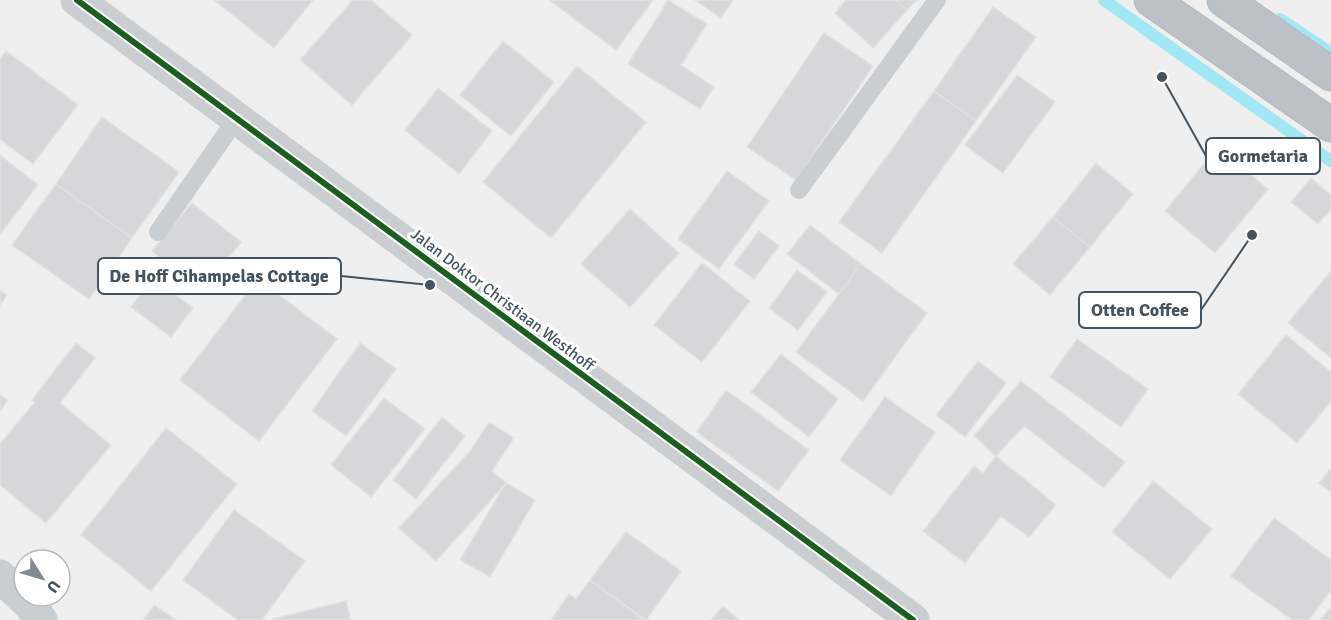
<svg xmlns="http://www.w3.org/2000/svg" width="1331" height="620" font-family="Signika,sans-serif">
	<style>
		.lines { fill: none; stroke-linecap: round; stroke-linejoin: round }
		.stream { stroke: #a1e7f4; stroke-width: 12 }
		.building { fill: #d7d7d9; stroke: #e1e1e2; stroke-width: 1.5 }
		.highway-casing { stroke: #b3bac0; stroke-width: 35 }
		.lane { stroke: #cbced0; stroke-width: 18 }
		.street { stroke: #cbced0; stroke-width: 33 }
		.highway { stroke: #bbc1c6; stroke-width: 33 }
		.cycleway-casing { stroke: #fff; stroke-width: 10 }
		.cycleway { stroke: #1b5e20; stroke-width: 6 }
		.labels { text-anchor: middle; stroke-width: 6; stroke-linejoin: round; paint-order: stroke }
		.street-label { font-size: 16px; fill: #44535e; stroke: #fff }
		.leader { fill: none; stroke: #44535e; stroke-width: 2 }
		.callout-dot { fill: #44535e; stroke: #fff; stroke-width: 2 }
		.callout { fill: #fff; stroke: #44535e; stroke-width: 2 }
		.callout-label { font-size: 18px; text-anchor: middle; font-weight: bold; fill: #44535e }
	</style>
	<rect width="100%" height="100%" fill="#f0efef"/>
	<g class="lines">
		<!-- stream -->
		<path class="stream" d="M 1104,0 L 1331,161
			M 1280,19 L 1331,53"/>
	</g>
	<!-- building -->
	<path class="building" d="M 214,0 L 313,0 L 274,48 Z
		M 353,0 L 371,0 L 412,35 L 352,105 L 300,60 Z
		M 549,0 L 653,0 L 616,50 Z
		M 668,0 L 707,24 L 681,65 L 714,87 L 700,109 L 628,64 Z
		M 695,0 L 733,0 L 721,18 Z
		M 846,0 L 896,0 L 907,10 L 873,48 L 835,13 Z
		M 896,0 L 917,0 L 907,10 Z
		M 993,7 L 1036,37 L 976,121 L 934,91 Z
		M 824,33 L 873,66 L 796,180 L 747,147 Z
		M 503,41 L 554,82 L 511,136 L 460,95 Z
		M 6,51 L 78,105 L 33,164 L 0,139 L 0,59 Z
		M 577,66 L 646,122 L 551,238 L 483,182 Z
		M 1017,75 L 1055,102 L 1003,173 L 965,145 Z
		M 438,88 L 492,131 L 459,174 L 405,130 Z
		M 934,91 L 976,121 L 882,253 L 839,222 Z
		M 102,117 L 179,172 L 132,238 L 56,184 Z
		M 1218,147 L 1268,189 L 1215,253 L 1165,211 Z
		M 0,155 L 38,185 L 0,234 Z
		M 1096,163 L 1133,194 L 1090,247 L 1053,217 Z
		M 727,171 L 769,201 L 719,269 L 678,239 Z
		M 1311,178 L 1331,195 L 1331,209 L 1318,224 L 1291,202 Z
		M 56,184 L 132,238 L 89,299 L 12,245 Z
		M 192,203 L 241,242 L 201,291 L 152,251 Z
		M 630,209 L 679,253 L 630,307 L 581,264 Z
		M 1053,217 L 1090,247 L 1050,295 L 1013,264 Z
		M 810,225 L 861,264 L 839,294 L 787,254 Z
		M 759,231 L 779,246 L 754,279 L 734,264 Z
		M 702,263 L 750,301 L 702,362 L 654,325 Z
		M 861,264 L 927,313 L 863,401 L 796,352 Z
		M 797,270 L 827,292 L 798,330 L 769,308 Z
		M 1331,271 L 1331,358 L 1288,323 Z
		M 153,278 L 193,308 L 171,337 L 131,307 Z
		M 258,279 L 337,339 L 259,441 L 180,380 Z
		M 0,290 L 7,295 L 0,305 Z
		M 1286,335 L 1331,372 L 1331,401 L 1297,443 L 1238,394 Z
		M 1077,339 L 1148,389 L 1121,427 L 1050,377 Z
		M 76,343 L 95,358 L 60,403 L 111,445 L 46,523 L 0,485 L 0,444 L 35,402 L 32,400 Z
		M 360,343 L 396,369 L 346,436 L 312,411 Z
		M 781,354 L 838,399 L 809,437 L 751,392 Z
		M 978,361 L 1006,383 L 965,437 L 936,415 Z
		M 1021,381 L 1125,462 L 1104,488 L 1024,426 L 996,456 L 974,436 Z
		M 726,390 L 809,450 L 778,491 L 697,432 Z
		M 0,395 L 8,400 L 0,411 Z
		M 885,397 L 935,432 L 891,496 L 840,460 Z
		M 384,398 L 425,429 L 371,497 L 331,465 Z
		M 442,417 L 465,436 L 416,499 L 393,480 Z
		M 489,422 L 514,438 L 492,471 L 506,483 L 436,561 L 399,528 L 470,451 Z
		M 166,428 L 237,484 L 151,591 L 81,535 Z
		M 996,456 L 1056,505 L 1029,537 L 1001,516 L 965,563 L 923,531 L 974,466 L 983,473 Z
		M 1331,468 L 1331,492 L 1319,483 Z
		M 1153,481 L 1212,529 L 1170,579 L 1112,532 Z
		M 506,483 L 535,500 L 490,577 L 460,560 Z
		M 234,510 L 305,561 L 262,620 L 238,620 L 183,580 Z
		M 1274,518 L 1331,560 L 1331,590 L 1309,620 L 1292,620 L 1231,576 Z
		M 626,532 L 681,571 L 646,620 L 590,580 Z
		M 590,580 L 644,620 L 551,620 L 569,594 L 576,599 Z
		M 346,601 L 351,620 L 274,620 L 273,619 Z
		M 154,605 L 176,620 L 143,620 Z
		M 723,606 L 739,620 L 711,620 Z
		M 1331,607 L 1331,620 L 1320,620 Z"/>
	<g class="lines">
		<!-- highway casing -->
		<g class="highway-casing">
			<path id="highway" d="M 1151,0 L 1331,125
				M 1224,0 L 1331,74"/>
		</g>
		<!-- lane -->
		<path class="lane" d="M 799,190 L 937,0
			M 158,232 L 237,118"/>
		<!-- street -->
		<path class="street" d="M 77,0 L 913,620
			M 0,576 L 30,605 L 41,620"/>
		<!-- highway -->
		<use href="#highway" class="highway"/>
		<!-- cycleway casing -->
		<g class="cycleway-casing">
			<path id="cycleway" d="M 77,0 L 913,620"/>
		</g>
		<!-- cycleway -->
		<use href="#cycleway" class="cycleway"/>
	</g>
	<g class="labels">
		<!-- street labels -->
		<g class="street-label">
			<text transform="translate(503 299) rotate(37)" y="6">Jalan Doktor Christiaan Westhoff</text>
		</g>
	</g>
	<!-- callouts -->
	<path class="leader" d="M1162 77L1206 156M430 285L341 276M1252 235L1201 310"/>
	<g class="callout-dot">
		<circle cx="1162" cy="77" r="6"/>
		<circle cx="430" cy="285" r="6"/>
		<circle cx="1252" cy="235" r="6"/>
	</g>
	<g class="callout">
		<rect x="1206" y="138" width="114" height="36" rx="6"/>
		<rect x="98" y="258" width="243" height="36" rx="6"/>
		<rect x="1079" y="292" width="122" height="36" rx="6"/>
	</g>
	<g class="callout-label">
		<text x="1263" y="162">Gormetaria</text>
		<text x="219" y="282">De Hoff Cihampelas Cottage</text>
		<text x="1140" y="316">Otten Coffee</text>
	</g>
	<!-- north arrow -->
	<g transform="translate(42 578) rotate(127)"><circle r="28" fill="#ffffff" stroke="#b4babf" stroke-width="1.5"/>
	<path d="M0-4.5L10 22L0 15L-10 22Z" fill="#808a91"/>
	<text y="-9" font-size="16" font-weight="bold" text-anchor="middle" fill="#44535e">U</text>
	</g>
</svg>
